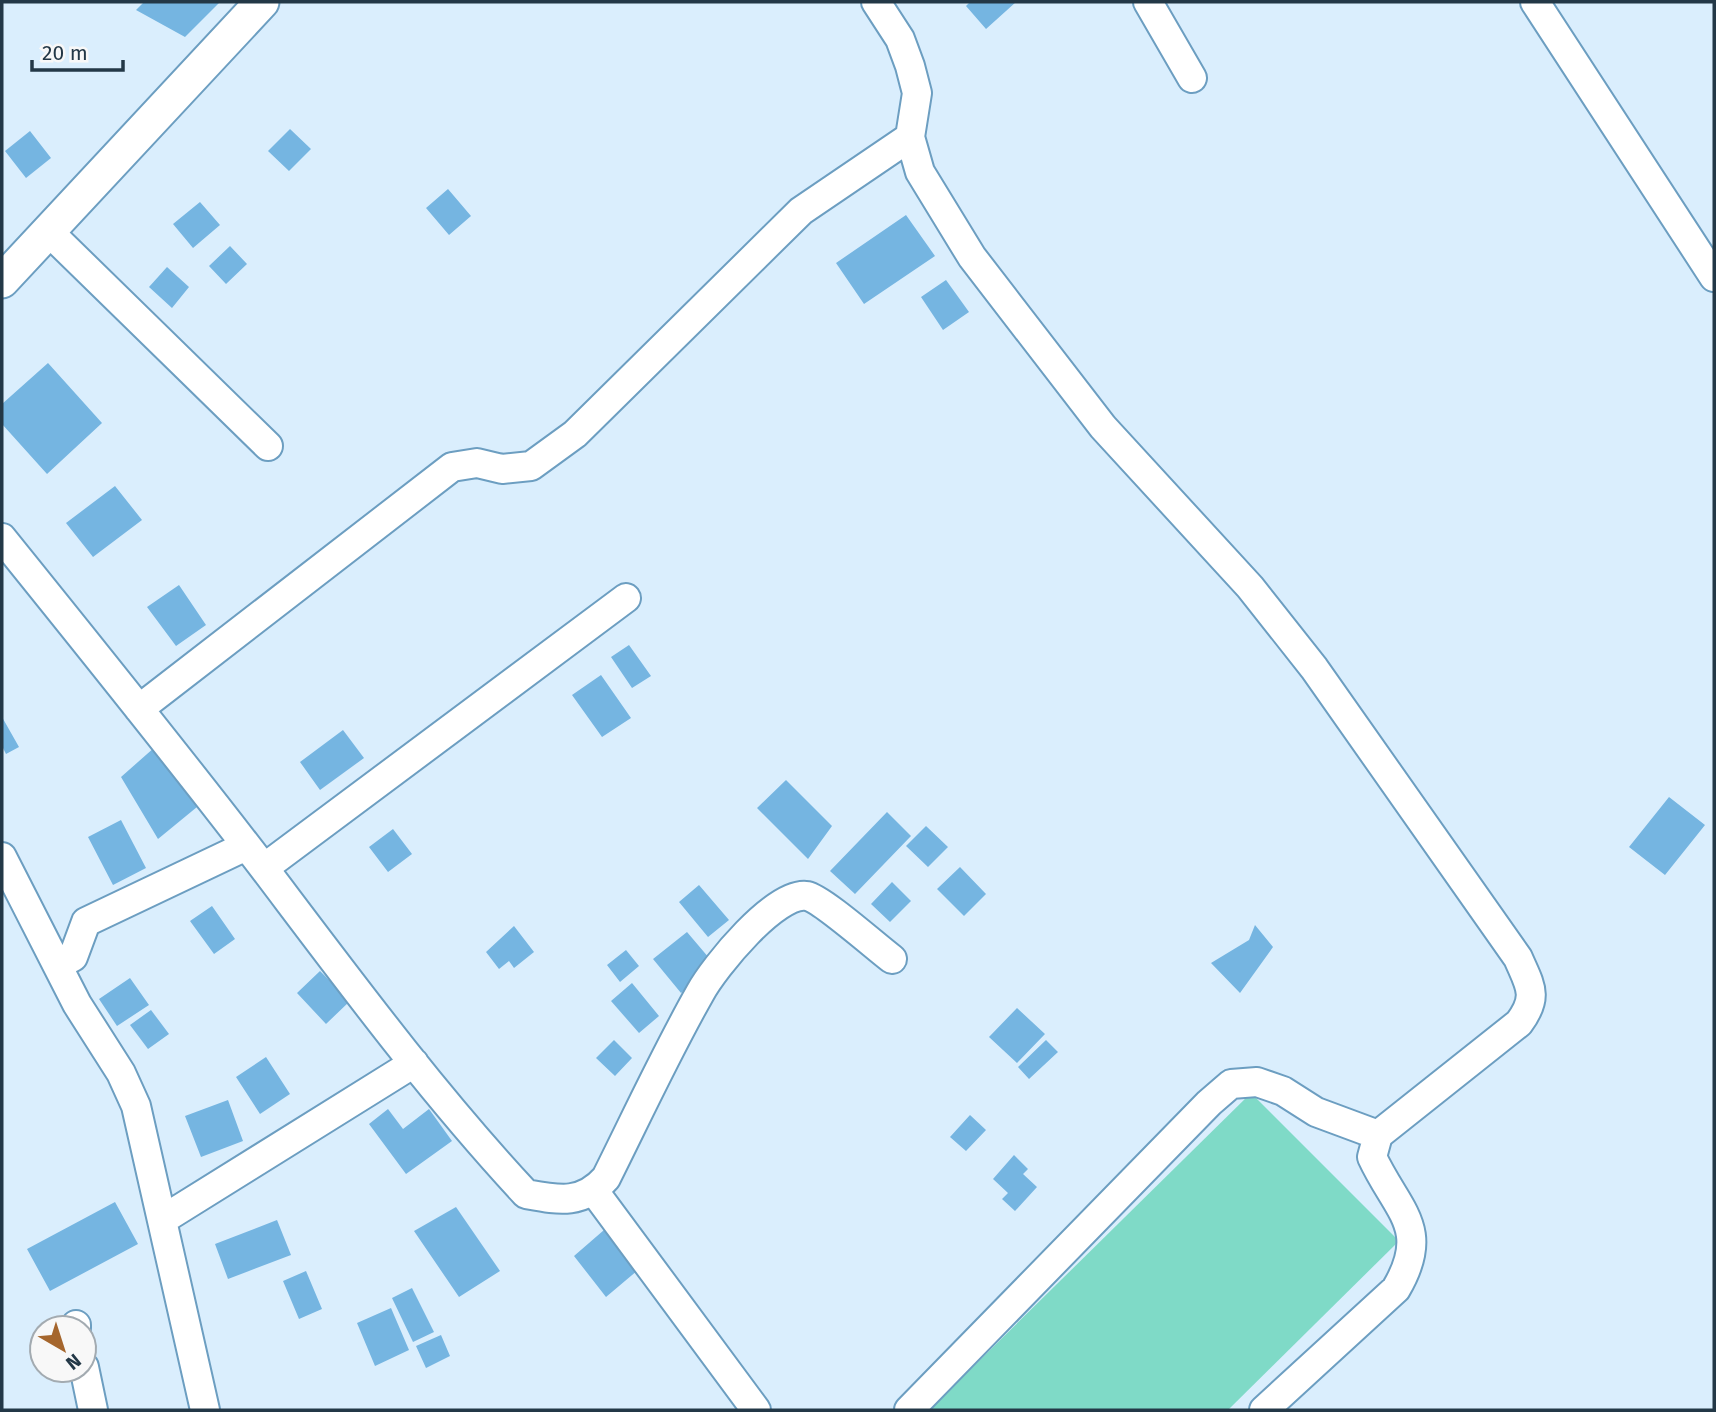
<svg xmlns="http://www.w3.org/2000/svg" width="1716" height="1412" font-family="'Fira Sans',sans-serif">
	<style>
		.water { fill: #7fdac7 }
		.building { fill: #75b5e1 }
		.lines { fill: none; stroke-linecap: round; stroke-linejoin: round }
		.minor-casing { stroke: #6c9ec1; stroke-width: 32 }
		.tertiary-casing { stroke: #6c9ec1; stroke-width: 37 }
		.minor { stroke: #fff; stroke-width: 28 }
		.tertiary { stroke: #fff; stroke-width: 33 }
	</style>
	<rect width="100%" height="100%" fill="#daeefd"/>
	<!-- water -->
	<path class="water" d="M 1251,1093 L 1399,1241 L 1228,1410 L 929,1410 Z"/>
	<!-- building -->
	<path class="building" d="M 144,2 L 220,2 L 185,37 L 136,10 Z
		M 970,2 L 1016,2 L 986,29 L 966,6 Z
		M 290,129 L 311,149 L 289,171 L 268,151 Z
		M 30,131 L 51,158 L 26,178 L 5,151 Z
		M 448,189 L 471,216 L 449,235 L 426,208 Z
		M 200,202 L 220,225 L 193,248 L 173,224 Z
		M 906,215 L 935,256 L 864,304 L 836,263 Z
		M 230,246 L 247,264 L 226,284 L 209,266 Z
		M 167,267 L 189,287 L 172,308 L 149,287 Z
		M 946,280 L 969,312 L 943,330 L 921,297 Z
		M 48,363 L 102,423 L 47,474 L 2,424 L 2,404 Z
		M 115,486 L 142,520 L 93,557 L 66,523 Z
		M 179,585 L 206,625 L 176,646 L 147,607 Z
		M 629,645 L 651,676 L 632,688 L 611,657 Z
		M 601,675 L 631,718 L 602,737 L 572,695 Z
		M 2,717 L 19,747 L 6,754 L 2,746 Z
		M 343,730 L 364,758 L 320,790 L 300,762 Z
		M 155,747 L 197,807 L 158,839 L 121,777 Z
		M 786,780 L 832,826 L 808,859 L 757,808 Z
		M 1669,797 L 1705,825 L 1665,875 L 1629,847 Z
		M 887,812 L 911,836 L 855,894 L 830,871 Z
		M 121,820 L 146,868 L 113,885 L 88,837 Z
		M 926,826 L 948,847 L 928,867 L 906,846 Z
		M 393,829 L 412,854 L 388,872 L 369,847 Z
		M 960,867 L 986,894 L 964,916 L 937,889 Z
		M 892,882 L 911,901 L 890,922 L 871,904 Z
		M 699,885 L 729,920 L 708,937 L 679,902 Z
		M 212,906 L 235,939 L 214,954 L 190,921 Z
		M 1255,925 L 1273,947 L 1240,993 L 1211,963 L 1249,940 Z
		M 514,926 L 534,952 L 514,968 L 509,961 L 499,969 L 486,952 Z
		M 687,932 L 715,965 L 681,993 L 653,959 Z
		M 626,950 L 639,966 L 620,982 L 607,965 Z
		M 320,971 L 350,1001 L 326,1024 L 297,993 Z
		M 130,978 L 149,1005 L 117,1026 L 99,999 Z
		M 632,983 L 659,1016 L 639,1033 L 611,1001 Z
		M 1017,1008 L 1045,1034 L 1017,1063 L 989,1037 Z
		M 151,1010 L 169,1034 L 148,1049 L 130,1025 Z
		M 614,1040 L 632,1058 L 615,1076 L 596,1058 Z
		M 1046,1040 L 1058,1052 L 1029,1079 L 1018,1067 Z
		M 266,1057 L 290,1094 L 260,1114 L 236,1077 Z
		M 228,1100 L 243,1141 L 201,1157 L 185,1116 Z
		M 388,1109 L 403,1129 L 429,1109 L 452,1141 L 406,1174 L 369,1124 Z
		M 970,1115 L 986,1130 L 966,1151 L 950,1137 Z
		M 1014,1155 L 1028,1169 L 1023,1174 L 1037,1187 L 1015,1211 L 1002,1199 L 1008,1193 L 993,1179 Z
		M 115,1202 L 138,1244 L 50,1291 L 27,1249 Z
		M 456,1207 L 500,1271 L 459,1297 L 414,1231 Z
		M 277,1220 L 291,1255 L 228,1279 L 215,1244 Z
		M 604,1230 L 638,1270 L 606,1297 L 574,1256 Z
		M 306,1271 L 322,1309 L 299,1319 L 283,1281 Z
		M 412,1288 L 434,1332 L 413,1342 L 392,1298 Z
		M 391,1308 L 409,1350 L 375,1366 L 357,1323 Z
		M 441,1335 L 450,1356 L 426,1368 L 416,1346 Z"/>
	<g class="lines">
		<!-- minor casing -->
		<g class="minor-casing">
			<path id="minor" d="M 876,2 L 900,39 L 910,66 L 917,93 L 910,137 L 920,172 L 972,257 L 1103,427 L 1250,587 L 1314,668 L 1518,958 C 1530,986 1539,996 1519,1023 L 1378,1135 L 1372,1157 C 1397,1211 1432,1228 1396,1289 L 1264,1410
				M 1148,2 L 1192,78
				M 1535,2 L 1714,277
				M 48,231 L 268,446
				M 2,538 C 90,647 178,756 263,867 C 347,978 431,1092 526,1194 C 559,1200 582,1205 606,1178 C 637,1116 666,1053 700,993 C 714,967 776,891 807,896 C 822,899 876,947 892,959
				M 139,709 L 452,467 L 477,463 L 502,469 L 531,466 L 575,434 L 801,211 L 910,137
				M 2,857 L 77,1004 L 121,1073 L 136,1106 L 205,1410
				M 264,868 L 626,598
				M 58,965 L 73,957 L 86,922 L 246,846
				M 594,1191 L 756,1410
				M 162,1220 L 414,1063
				M 76,1325 L 76,1328
				M 84,1367 L 93,1410
				M 909,1410 L 1209,1103 L 1231,1084 L 1257,1082 L 1283,1091 L 1316,1112 L 1378,1135"/>
		</g>
		<!-- tertiary casing -->
		<g class="tertiary-casing">
			<path id="tertiary" d="M 2,281 L 262,2"/>
		</g>
		<!-- minor -->
		<use href="#minor" class="minor"/>
		<!-- tertiary -->
		<use href="#tertiary" class="tertiary"/>
	</g>
	<!-- border -->
	<rect width="1716" height="1412" fill="none" stroke="#233847" stroke-width="7"/>
	<!-- north arrow -->
	<g transform="translate(63 1349) rotate(141)"><circle r="33" fill="#f8f8f8" stroke="#a3abb1" stroke-width="2"/>
	<path d="M0-5L12 26L0 18L-12 26Z" fill="#a5662d"/>
	<text y="-10" font-size="19" font-weight="bold" text-anchor="middle" fill="#233847">N</text>
	</g>
	<!-- scale -->
	<path d="M32 60v10h91v-10" fill="none" stroke="#233847" stroke-width="3.5"/>
	<text x="42" y="60" font-size="21" fill="#233847" stroke="#f8f8f8" stroke-width="5" paint-order="stroke">20 m</text>
</svg>
